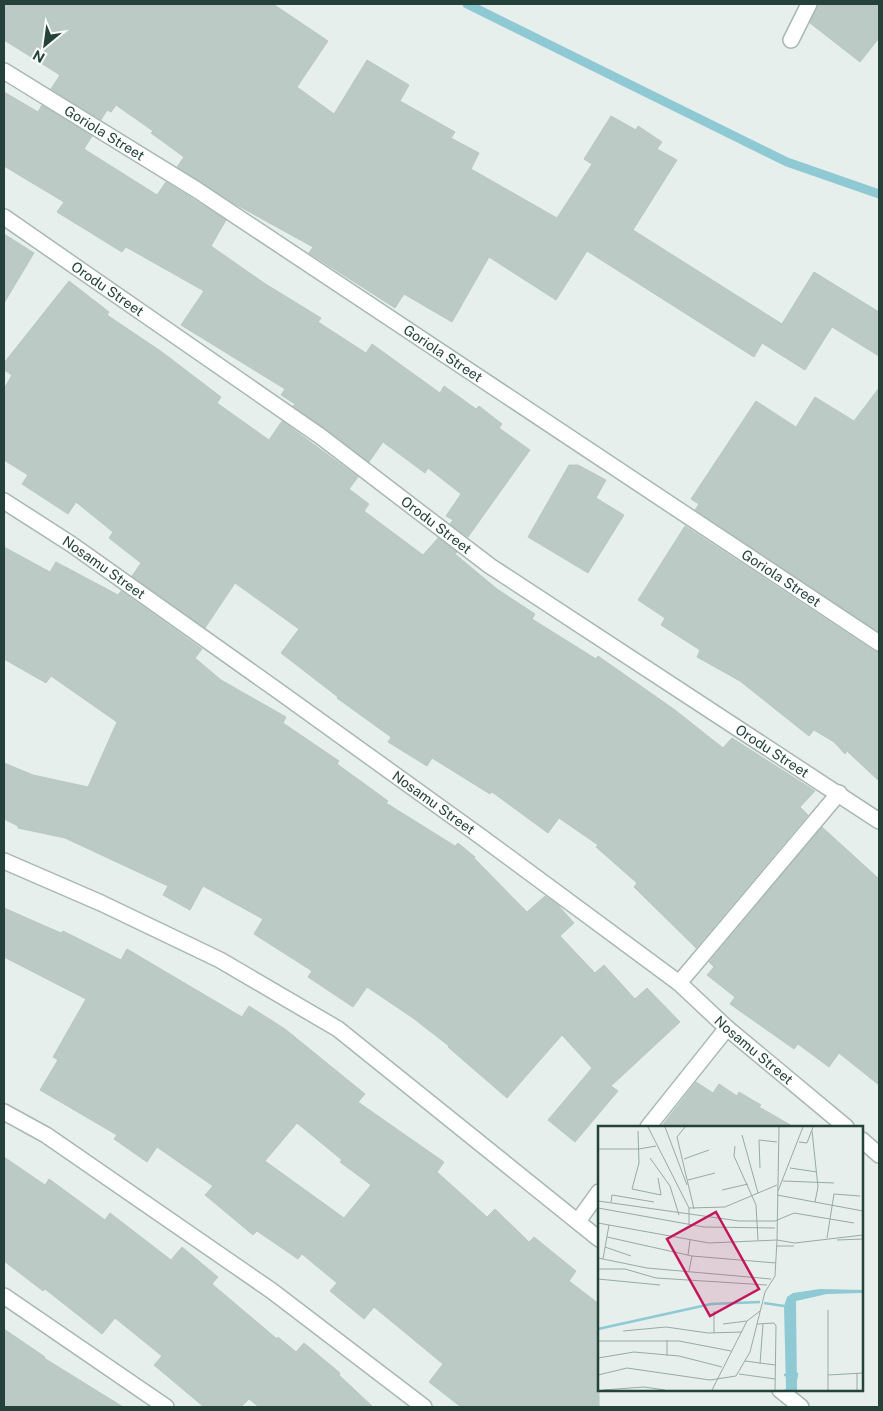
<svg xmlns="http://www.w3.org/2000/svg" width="883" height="1411" font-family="'Public Sans',sans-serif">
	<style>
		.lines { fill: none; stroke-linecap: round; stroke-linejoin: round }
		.stream { stroke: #8ec9d4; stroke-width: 9 }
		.building { fill: #bbcac4; stroke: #b8c9c2; fill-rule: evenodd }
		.minor-casing { stroke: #a8b8b2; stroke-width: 18 }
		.tertiary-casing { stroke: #a8b8b2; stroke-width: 18 }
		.minor { stroke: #fff; stroke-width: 15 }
		.tertiary { stroke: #fff; stroke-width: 15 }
		.labels { text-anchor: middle; stroke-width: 4.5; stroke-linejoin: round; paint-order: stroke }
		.street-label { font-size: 14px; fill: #24423a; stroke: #f7fbf9 }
		.inset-river { fill: none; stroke: #8ec9d4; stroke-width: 2.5 }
		.inset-road { fill: none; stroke: #98aaa4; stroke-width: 1 }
		.view { fill: #c2185b; fill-opacity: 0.15; stroke: #c2185b; stroke-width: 2.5 }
		.inset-edge { fill: none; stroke: #24423a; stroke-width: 2.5 }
	</style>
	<rect width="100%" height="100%" fill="#e6efeb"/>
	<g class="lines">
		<!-- stream -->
		<path class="stream" d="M 467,4 L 787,162 L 879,194"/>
	</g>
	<!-- building -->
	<path class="building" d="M 4,4 L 273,4 L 328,41 L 297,87 L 334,114 L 367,60 L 409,85 L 400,101 L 455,132 L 451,138 L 479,153 L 471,169 L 557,218 L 592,164 L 584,159 L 611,116 L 636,130 L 638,126 L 662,142 L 657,149 L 677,160 L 633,230 L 782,324 L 814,272 L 879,312 L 879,356 L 832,327 L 805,370 L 762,343 L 754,357 L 587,251 L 556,300 L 489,257 L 452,322 L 404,294 L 395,308 L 309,253 L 313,247 L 235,204 L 177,167 L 184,157 L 151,133 L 153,131 L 116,105 L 111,112 L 107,110 L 101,120 L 51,89 L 60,75 L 4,40 Z
		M 818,4 L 879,4 L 879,38 L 860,62 L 810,23 Z
		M 4,92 L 38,112 L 42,105 L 92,136 L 84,149 L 157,195 L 166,182 L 226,220 L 211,246 L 264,283 L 321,318 L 318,322 L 366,353 L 372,344 L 440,393 L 444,386 L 476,409 L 479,406 L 502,424 L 499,428 L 530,450 L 468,537 L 450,524 L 453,520 L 446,516 L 461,494 L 428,468 L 425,473 L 383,442 L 369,462 L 293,406 L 295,404 L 281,395 L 285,389 L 181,325 L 204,291 L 126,247 L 122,252 L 57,212 L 64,202 L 4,166 Z
		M 4,234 L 34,253 L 4,303 Z
		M 69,281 L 109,312 L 107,315 L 162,352 L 221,397 L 217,403 L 269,440 L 282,421 L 358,477 L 349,489 L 369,504 L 364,511 L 423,555 L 438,538 L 457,552 L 455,554 L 497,589 L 535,614 L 532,619 L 596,659 L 598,656 L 675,710 L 723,748 L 732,738 L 815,791 L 800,807 L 808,815 L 696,948 L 634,887 L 637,883 L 596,847 L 598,845 L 559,818 L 548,833 L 492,792 L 490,794 L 432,758 L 427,766 L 388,742 L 391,737 L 337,698 L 338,697 L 281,653 L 299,629 L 235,583 L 205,628 L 132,576 L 141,563 L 109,538 L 113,532 L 76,502 L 68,514 L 22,484 L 28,475 L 4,460 L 4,389 L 12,375 L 4,370 L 4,363 Z
		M 879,388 L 879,632 L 695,510 L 699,504 L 691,499 L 756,401 L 796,427 L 815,397 L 854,421 Z
		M 569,465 L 578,465 L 606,480 L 596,498 L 624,515 L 588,573 L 528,537 Z
		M 685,526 L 874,651 L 879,652 L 879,781 L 847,751 L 845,754 L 834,742 L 814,730 L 809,736 L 740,681 L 697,657 L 700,650 L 661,625 L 665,618 L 638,600 Z
		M 4,547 L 50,572 L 56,562 L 118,595 L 121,591 L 202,649 L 195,658 L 221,680 L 286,717 L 283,723 L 339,761 L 337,764 L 388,801 L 386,803 L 455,846 L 458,843 L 475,857 L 474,858 L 527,912 L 545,896 L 557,904 L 574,923 L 560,936 L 595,973 L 604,965 L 635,999 L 647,988 L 680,1022 L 611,1086 L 618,1091 L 575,1142 L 548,1120 L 592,1068 L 562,1035 L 507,1098 L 448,1047 L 449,1046 L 413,1018 L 367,987 L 353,1007 L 308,977 L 312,971 L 254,934 L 263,919 L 203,886 L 190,910 L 163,895 L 168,886 L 65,838 L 18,828 L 18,826 L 4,819 L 4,763 L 33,775 L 88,787 L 117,722 L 51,676 L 46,683 L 4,659 Z
		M 822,827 L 879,879 L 879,1085 L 839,1053 L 829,1067 L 798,1044 L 794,1049 L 730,1004 L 735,997 L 707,975 L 714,967 L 709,962 Z
		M 4,908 L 61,933 L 63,931 L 121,960 L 127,949 L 242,1017 L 249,1006 L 285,1029 L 365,1094 L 358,1102 L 444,1162 L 437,1172 L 487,1217 L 495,1209 L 529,1242 L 534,1237 L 576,1271 L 569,1281 L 599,1304 L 599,1407 L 461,1407 L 429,1382 L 443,1364 L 374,1307 L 364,1319 L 330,1291 L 337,1283 L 302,1254 L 298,1259 L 257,1231 L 253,1235 L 205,1195 L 213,1186 L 157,1147 L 147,1162 L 114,1139 L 117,1135 L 40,1090 L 58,1060 L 53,1057 L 86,999 L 4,957 ZM 297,1123 L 342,1160 L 340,1162 L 371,1185 L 344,1218 L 265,1161 Z
		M 696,1082 L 713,1093 L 719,1084 L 737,1096 L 739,1092 L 761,1105 L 759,1107 L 794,1127 L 661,1127 Z
		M 4,1157 L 45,1185 L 49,1179 L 105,1220 L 110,1213 L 171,1260 L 182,1247 L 218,1277 L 212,1284 L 277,1339 L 278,1337 L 296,1352 L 304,1343 L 340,1373 L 339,1375 L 373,1407 L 259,1407 L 249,1399 L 241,1407 L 204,1407 L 154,1365 L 162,1356 L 115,1318 L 102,1334 L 45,1289 L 43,1291 L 4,1261 Z
		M 4,1329 L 45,1357 L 44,1358 L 123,1407 L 4,1407 Z"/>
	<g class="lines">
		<!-- minor casing -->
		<g class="minor-casing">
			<g id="minor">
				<path d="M 791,40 L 809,4"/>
				<path id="s1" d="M 4,71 L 197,190 L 879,643"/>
				<path id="s2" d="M 4,217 L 320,436 L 490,566 L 879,821"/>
				<path id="s3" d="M 4,501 L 71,544 L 277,690 L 480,836 L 679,983 L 727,1028 L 846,1127"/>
				<path d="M 679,983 L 839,793"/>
				<path d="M 4,1112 L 46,1135 L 272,1291 L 424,1407"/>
				<path d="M 648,1127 L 727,1028"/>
				<path d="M 862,1140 L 879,1155"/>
				<path d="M 578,1221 L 599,1192"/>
				<path d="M 4,1296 L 166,1407"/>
			</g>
		</g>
		<!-- tertiary casing -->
		<g class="tertiary-casing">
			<path id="tertiary" d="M 4,861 L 101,903 L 220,960 L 338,1029 L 599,1239
				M 780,1390 L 801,1407"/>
		</g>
		<!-- minor -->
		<use href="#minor" class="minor"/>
		<!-- tertiary -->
		<use href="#tertiary" class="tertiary"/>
	</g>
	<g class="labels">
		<!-- street labels -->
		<g class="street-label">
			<text dy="5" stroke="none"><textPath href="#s1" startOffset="118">Goriola Street</textPath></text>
			<text dy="5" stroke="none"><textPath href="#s2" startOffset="126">Orodu Street</textPath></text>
			<text dy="5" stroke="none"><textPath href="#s1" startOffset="522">Goriola Street</textPath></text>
			<text dy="5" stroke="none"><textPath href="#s2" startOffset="531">Orodu Street</textPath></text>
			<text dy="5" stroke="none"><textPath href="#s3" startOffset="120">Nosamu Street</textPath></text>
			<text dy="5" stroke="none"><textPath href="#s1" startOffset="928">Goriola Street</textPath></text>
			<text dy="5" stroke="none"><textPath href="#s2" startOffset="936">Orodu Street</textPath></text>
			<text dy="5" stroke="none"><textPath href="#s3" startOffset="525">Nosamu Street</textPath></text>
			<text dy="5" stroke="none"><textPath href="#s3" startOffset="930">Nosamu Street</textPath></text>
		</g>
	</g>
	<!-- overview -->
	<g transform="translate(598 1126)">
		<rect width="265" height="265" fill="#e6efeb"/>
		<path d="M 222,163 L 265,164 L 265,167 L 229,168 L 198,175 L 199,264 L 185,264 L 188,263 L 186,180 L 189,171 L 195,167 Z" fill="#8ec9d4"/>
		<path class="inset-river" d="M 166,177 L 186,180M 0,203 L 113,178 L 162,176M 186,249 L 199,248 L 196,264"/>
		<path class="inset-road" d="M 50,1 L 91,82 L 91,99M 67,1 L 89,59M 87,1 L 79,11 L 96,83M 40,5 L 41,37 L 34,63 L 63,69 L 60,52M 214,5 L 220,61 L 217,76M 144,9 L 160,67M 201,16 L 209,17 L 215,1M 137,20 L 136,30 L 158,79 L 160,114M 0,23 L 41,23 L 58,20M 52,32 L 72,60 L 81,89M 86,33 L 111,24M 162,42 L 161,14 L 179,16M 192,42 L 219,46M 90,54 L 117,47M 185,55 L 236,57M 124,64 L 150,58M 180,65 L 205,1M 179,69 L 265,85M 0,75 L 141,95 L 177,95 L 196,87 L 256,97M 13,76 L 14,69 L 56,76M 0,82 L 106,101 L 177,102M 91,82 L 127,81 L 179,59M 0,97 L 111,117 L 179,114 L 181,1M 9,111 L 94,130 L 178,137M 229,112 L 236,68 L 262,70M 239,114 L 265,113M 179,120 L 196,120M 7,121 L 33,130M 90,129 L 92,114M 0,132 L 49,142 L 173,153M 5,133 L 11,99M 0,143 L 27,143 L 58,152 L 169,159M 91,145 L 94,130M 0,153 L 62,159M 0,163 L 0,193M 116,185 L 116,207M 125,198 L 149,195M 159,198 L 176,197 L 178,200 L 177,264M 25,205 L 68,201 L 110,207 L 144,206M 69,214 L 69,230M 0,215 L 81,215 L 133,225M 0,232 L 36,226 L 81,230 L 124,241M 147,235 L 177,239M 162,238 L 165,198M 259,247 L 259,264M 141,248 L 177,253M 0,249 L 29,242 L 112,254 L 138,250 L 152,226 L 167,166 L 177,150 L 179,114 L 197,117 L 265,109M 230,249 L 265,247M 5,264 L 46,261 L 67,264M 114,264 L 149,195 L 162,185M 230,264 L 230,184"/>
		<path class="view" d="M 118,86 L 161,163 L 112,190 L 69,113 Z"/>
		<rect width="265" height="265" class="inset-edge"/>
	</g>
	<!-- border -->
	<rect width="883" height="1411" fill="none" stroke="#24423a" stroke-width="10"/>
	<!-- north arrow -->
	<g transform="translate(45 45) rotate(209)" stroke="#f7fbf9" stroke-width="4" paint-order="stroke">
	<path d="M0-4L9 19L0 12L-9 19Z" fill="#24423a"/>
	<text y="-8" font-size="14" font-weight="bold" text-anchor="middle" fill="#24423a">N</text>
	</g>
</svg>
